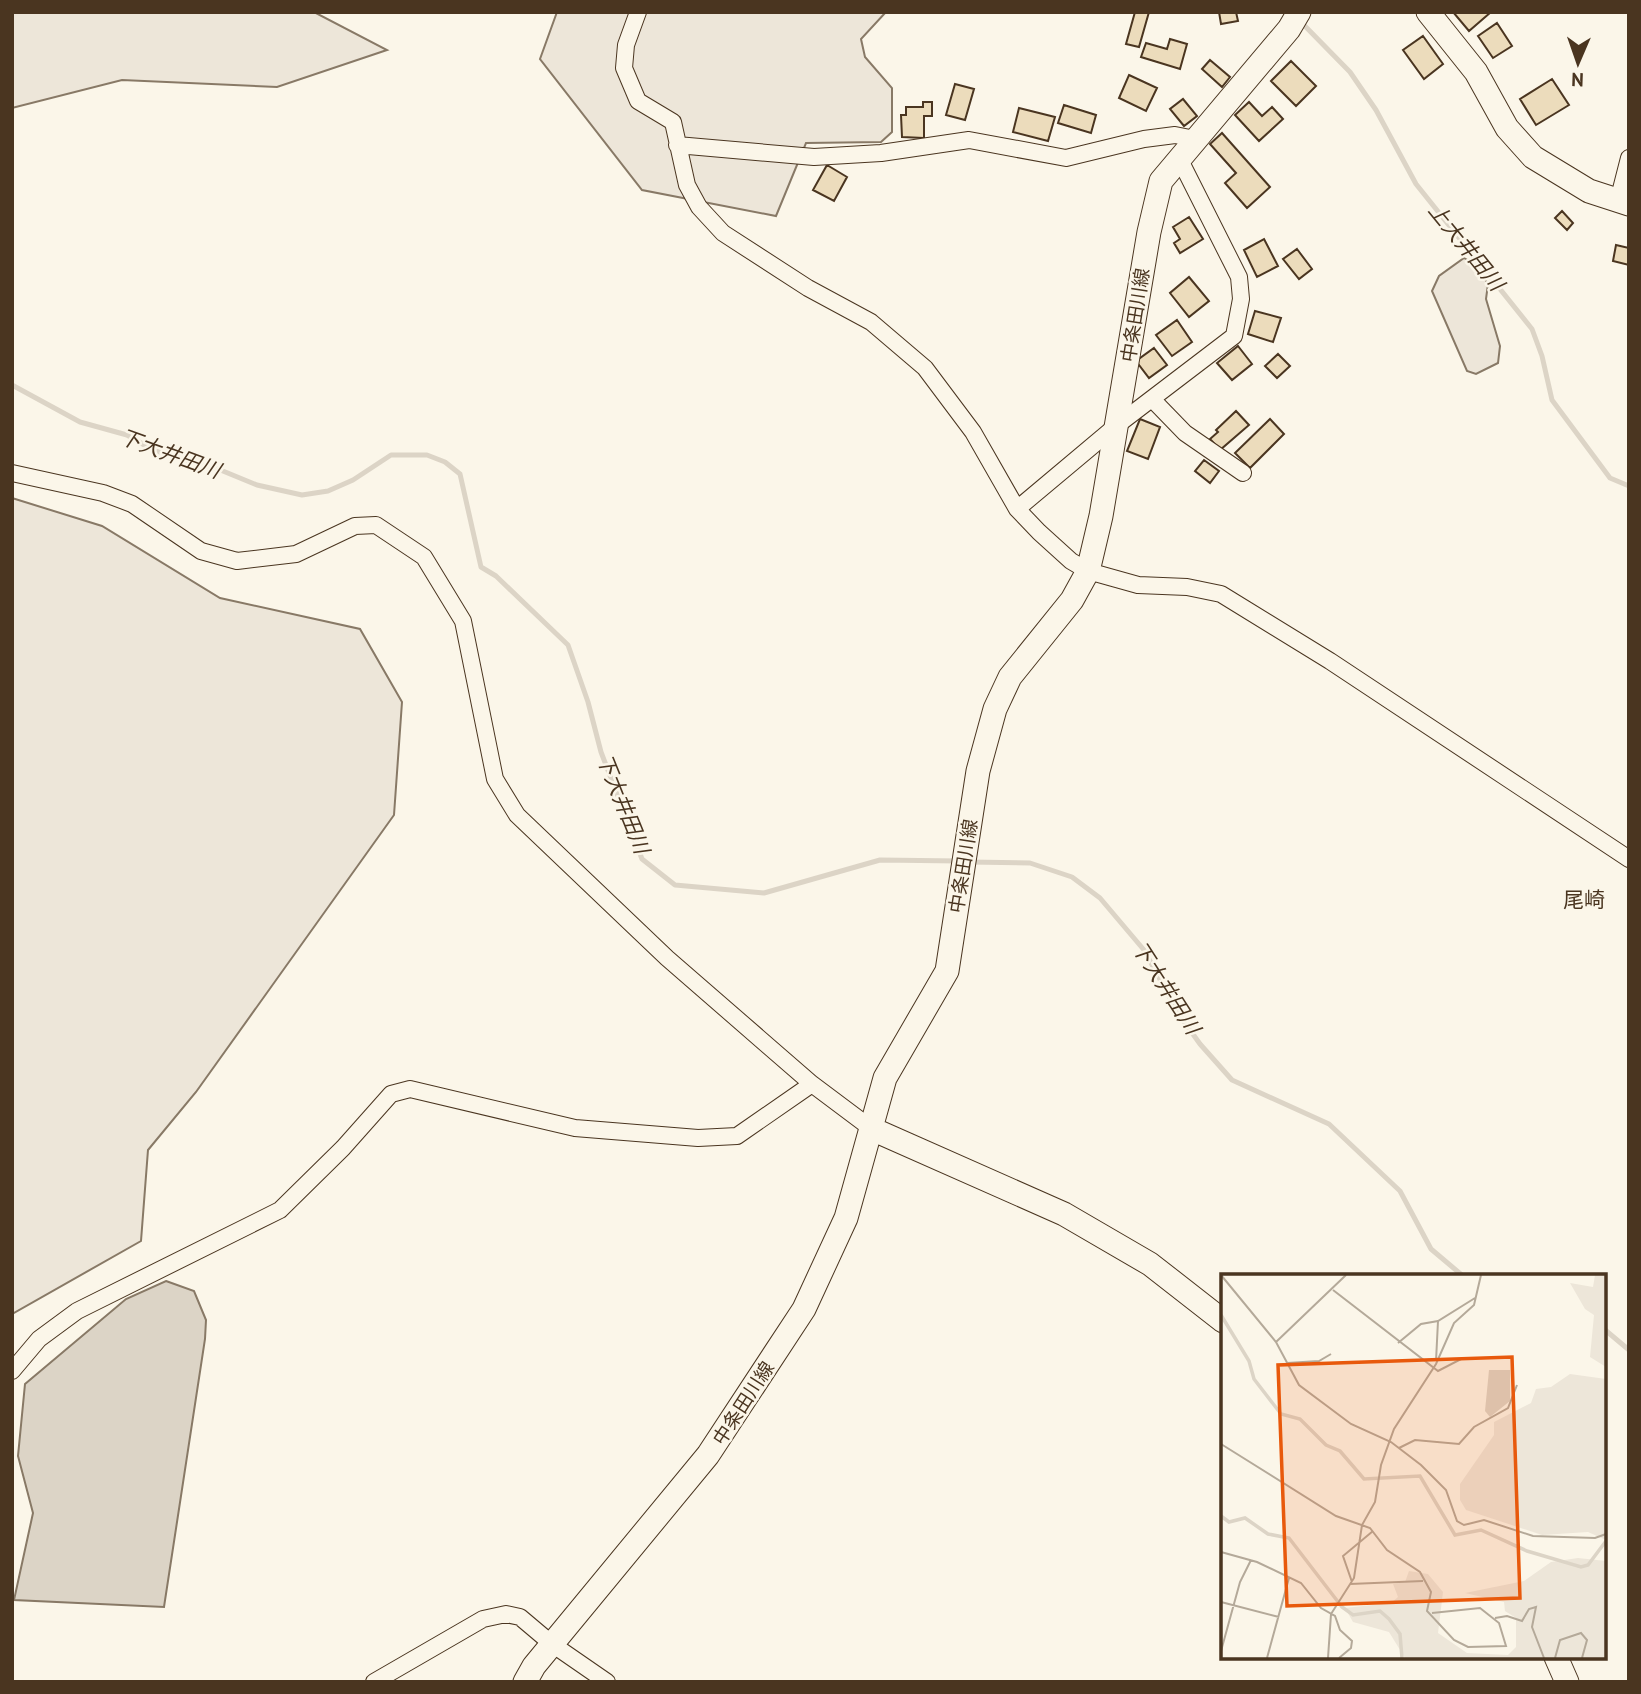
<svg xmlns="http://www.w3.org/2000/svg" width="1641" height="1694" font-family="'PT Sans','Noto Sans JP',sans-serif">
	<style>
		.green { fill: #ede6d9; stroke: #887966; stroke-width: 2 }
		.water { fill: #dcd4c6; stroke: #887966; stroke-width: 2 }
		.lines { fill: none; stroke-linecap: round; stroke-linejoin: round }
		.stream { stroke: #dcd4c6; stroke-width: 5 }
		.building { fill: #ecdcbc; stroke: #4a3520; stroke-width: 2 }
		.street-casing { stroke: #4a3520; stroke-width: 18 }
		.secondary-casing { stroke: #4a3520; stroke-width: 25 }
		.street { stroke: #fbf6e9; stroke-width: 16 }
		.secondary { stroke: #fbf6e9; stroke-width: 23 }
		.labels { text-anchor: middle; stroke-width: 5; stroke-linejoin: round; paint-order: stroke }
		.street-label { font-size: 19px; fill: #4a3520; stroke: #fbf6e9 }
		.water-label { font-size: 21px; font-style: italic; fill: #4a3520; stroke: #fbf6e9 }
		.neighbourhood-label { font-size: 21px; fill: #4a3520; stroke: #fbf6e9 }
		.inset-river { fill: none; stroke: #dcd4c6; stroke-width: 3.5 }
		.inset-road { fill: none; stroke: #b4a999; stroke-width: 2 }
		.view { fill: #e8590c; fill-opacity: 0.15; stroke: #e8590c; stroke-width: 3.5 }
		.inset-edge { fill: none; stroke: #4a3520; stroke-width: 3.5 }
	</style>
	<rect width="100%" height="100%" fill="#fbf6e9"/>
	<!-- green -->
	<path class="green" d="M 12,12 L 314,12 L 387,50 L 277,87 L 122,80 L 12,108 Z
		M 557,12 L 886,12 L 861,39 L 865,57 L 892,88 L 892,132 L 881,142 L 806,143 L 776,216 L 642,190 L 540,59 Z
		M 1464,258 L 1476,265 L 1488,284 L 1486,299 L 1500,346 L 1498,363 L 1476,374 L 1467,371 L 1432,291 L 1439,276 Z
		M 12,498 L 102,526 L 220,598 L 360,629 L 402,702 L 394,815 L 196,1092 L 148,1150 L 141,1241 L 12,1314 Z"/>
	<!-- water -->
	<path class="water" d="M 166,1281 L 194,1291 L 206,1320 L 205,1339 L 164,1607 L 14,1600 L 33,1513 L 18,1456 L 25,1384 L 126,1299 Z"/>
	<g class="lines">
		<!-- stream -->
		<path class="stream" d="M 1300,21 L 1350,72 L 1376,110 L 1416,184 L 1532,329 L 1542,356 L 1552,400 L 1610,478 L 1629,486
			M 12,385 L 80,422 L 127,435 L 153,450 L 218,469 L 257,485 L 302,495 L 328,491 L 353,480 L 391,455 L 427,455 L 445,462 L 460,474 L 481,567 L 496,576 L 568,645 L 588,702 L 601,752 L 642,859 L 675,885 L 764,893 L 880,860 L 959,861
			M 969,862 L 1030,863 L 1072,877 L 1100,898 L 1144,950 L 1180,1016 L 1200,1044 L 1232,1080 L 1329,1124 L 1400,1191 L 1431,1249 L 1463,1276
			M 1604,1329 L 1629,1350"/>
	</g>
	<!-- building -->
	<path class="building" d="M 1135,12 L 1149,12 L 1139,47 L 1126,44 Z
		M 1219,12 L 1236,12 L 1238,21 L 1221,24 Z
		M 1453,12 L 1491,12 L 1469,31 Z
		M 1497,23 L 1512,46 L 1493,58 L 1478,36 Z
		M 1423,36 L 1443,64 L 1424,79 L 1403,50 Z
		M 1170,39 L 1187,44 L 1180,69 L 1141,57 L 1146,43 L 1167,49 Z
		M 1210,60 L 1230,77 L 1222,87 L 1202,69 Z
		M 1291,61 L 1316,86 L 1296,106 L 1271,81 Z
		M 1129,75 L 1157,88 L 1146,111 L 1119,98 Z
		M 1552,79 L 1569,105 L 1536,125 L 1520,99 Z
		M 955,84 L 974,89 L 965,120 L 946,115 Z
		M 1183,99 L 1197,116 L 1184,126 L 1170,109 Z
		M 923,102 L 932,102 L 932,116 L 924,116 L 924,138 L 902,137 L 901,115 L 906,115 L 906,107 L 923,107 Z
		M 1249,102 L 1262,116 L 1272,107 L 1283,119 L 1259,141 L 1235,115 Z
		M 1064,105 L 1096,115 L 1091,133 L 1058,123 Z
		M 1019,108 L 1055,117 L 1048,141 L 1013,132 Z
		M 1222,133 L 1270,187 L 1247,208 L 1225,183 L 1236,173 L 1210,144 Z
		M 827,165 L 847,177 L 834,201 L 813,190 Z
		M 1562,211 L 1573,223 L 1567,230 L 1555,218 Z
		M 1189,217 L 1203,239 L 1180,253 L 1174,243 L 1180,239 L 1173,227 Z
		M 1264,239 L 1278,266 L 1257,277 L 1244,250 Z
		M 1616,245 L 1629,248 L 1629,265 L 1613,261 Z
		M 1297,249 L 1312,269 L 1299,279 L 1283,259 Z
		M 1189,277 L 1209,301 L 1189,317 L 1170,293 Z
		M 1255,311 L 1281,318 L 1273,342 L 1248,334 Z
		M 1177,320 L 1192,342 L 1172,356 L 1156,335 Z
		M 1238,346 L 1252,364 L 1232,380 L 1217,363 Z
		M 1154,348 L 1167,365 L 1149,378 L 1136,361 Z
		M 1278,354 L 1290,366 L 1277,378 L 1265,366 Z
		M 1236,411 L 1249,425 L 1220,450 L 1210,439 L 1218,432 L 1216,430 Z
		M 1140,419 L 1160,427 L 1148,459 L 1127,451 Z
		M 1270,419 L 1284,434 L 1250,468 L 1235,453 Z
		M 1204,460 L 1219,471 L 1210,483 L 1195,471 Z"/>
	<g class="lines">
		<!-- street casing -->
		<g class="street-casing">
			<path id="street" d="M 638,12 L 626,45 L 624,68 L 638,101 L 673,122 L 687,185 L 699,207 L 723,233 L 808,288 L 871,322 L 925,368 L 973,432 L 1017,509 L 1039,532 L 1071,561 L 1088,571 L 1138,585 L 1187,587 L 1221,594 L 1330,661 L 1629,859
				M 677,145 L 814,157 L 881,153 L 969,140 L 1066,158 L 1144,139 L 1175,135 L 1195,139
				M 1618,201 L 1629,158
				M 1152,399 L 1185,433 L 1243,473
				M 12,473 L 103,493 L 132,504 L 201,551 L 237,561 L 296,554 L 355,526 L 376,525 L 424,557 L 463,621 L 495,779 L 517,815 L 667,958 L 812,1084 L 872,1129
				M 1017,509 L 1116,426 L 1234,336 L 1241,299 L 1239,277 L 1179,158
				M 12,1371 L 39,1339 L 77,1311 L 280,1210 L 343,1148 L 391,1094 L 410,1089 L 575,1128 L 698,1138 L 737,1136 L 812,1084
				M 374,1682 L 483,1619 L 506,1614 L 520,1617 L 552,1644 L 607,1682"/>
		</g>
		<!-- secondary casing -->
		<g class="secondary-casing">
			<path id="secondary" d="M 1428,12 L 1476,72 L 1507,128 L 1533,157 L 1589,191 L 1629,204
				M 872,1129 L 1064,1214 L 1150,1264 L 1223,1321
				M 1556,1657 L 1567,1682
				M 525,1682 L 534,1666 L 708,1455 L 804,1309 L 846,1218 L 885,1078 L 947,971 L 978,771 L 995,709 L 1010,677 L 1072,600 L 1088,571 L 1101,516 L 1149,232 L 1161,181 L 1289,29 L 1299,12"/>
		</g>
		<!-- street -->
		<use href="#street" class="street"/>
		<!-- secondary -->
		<use href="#secondary" class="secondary"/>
	</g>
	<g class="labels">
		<!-- street labels -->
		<g class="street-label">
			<text transform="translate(1135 315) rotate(-81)" y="7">中条田川線</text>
			<text transform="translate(963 866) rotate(-81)" y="7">中条田川線</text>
			<text transform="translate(743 1403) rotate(-57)" y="7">中条田川線</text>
		</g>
		<!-- water labels -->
		<g class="water-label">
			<text transform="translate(1466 247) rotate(51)" y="7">上大井田川</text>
			<text transform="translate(170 454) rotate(20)" y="7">下大井田川</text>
			<text transform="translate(623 804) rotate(68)" y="7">下大井田川</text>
			<text transform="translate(1166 988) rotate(57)" y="7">下大井田川</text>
		</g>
		<!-- neighbourhood labels -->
		<g class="neighbourhood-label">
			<text x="1584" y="907">尾崎</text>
		</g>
	</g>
	<!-- overview -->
	<g transform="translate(1221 1274)">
		<rect width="385" height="385" fill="#fbf6e9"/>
		<path d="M 374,1 L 385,1 L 385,93 L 369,83 L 373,41 L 364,35 L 349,9 L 372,13 ZM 349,100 L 385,105 L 385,266 L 367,258 L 321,261 L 245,236 L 239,226 L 239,210 L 273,161 L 273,148 L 310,129 L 315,115 L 330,113 ZM 357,284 L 385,287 L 385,384 L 184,384 L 168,358 L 132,348 L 124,334 L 170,329 L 177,323 L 172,310 L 184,308 L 188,297 L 207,300 L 222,318 L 217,359 L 246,379 L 287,381 L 295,373 L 295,344 L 284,337 L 283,328 L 244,319 L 303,307 L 330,288 Z" fill="#ede6d9"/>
		<path d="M 268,96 L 289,96 L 289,127 L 269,143 L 264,137 Z" fill="#dcd4c6"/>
		<path class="inset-river" d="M 0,41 L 28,87 L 33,105 L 60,140 L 79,145 L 105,171 L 119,177 L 143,205 L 199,202 L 234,261 L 260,256 L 306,277 L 360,293 L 367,291 L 385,267M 0,242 L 8,248 L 24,244 L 47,260 L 68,264 L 121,333 L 132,341 L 159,337 L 168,345 L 179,360 L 181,384"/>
		<path class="inset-road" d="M 0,1 L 55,68 L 78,111 L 130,150 L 170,168 L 200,191 L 225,216 L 236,247 L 243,251 L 263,246 L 312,262 L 374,264 L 385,260M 112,16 L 217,97 L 242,84 L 271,84M 55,68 L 125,1M 177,69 L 200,50 L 217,47 L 254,24M 215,87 L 217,47M 66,89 L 98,87 L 110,80M 0,170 L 115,242 L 149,254 L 166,276 L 199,298 L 210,318 L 206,337 L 233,366 L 247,373 L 285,372 L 278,349 L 259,334 L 211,339M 178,174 L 194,166 L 238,170 L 253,153 L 287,134 L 296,111M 0,278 L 36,288 L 80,309 L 100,334 L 114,342 L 119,356 L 131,367 L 130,374 L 118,384M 131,308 L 122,282 L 152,257M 129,310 L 202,307M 0,328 L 58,343M 274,344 L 286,342 L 301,347 L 308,335 L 315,333 L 311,353 L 323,384M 0,377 L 19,308 L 30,286M 46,384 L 68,304M 107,384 L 110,340 L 133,304 L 141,251 L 154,228 L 160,191 L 173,155 L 215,90 L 233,49 L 253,31 L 260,1M 334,384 L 339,366 L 360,359 L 366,366 L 361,384"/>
		<path class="view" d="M 291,83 L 299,324 L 66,332 L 57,91 Z"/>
		<rect width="385" height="385" class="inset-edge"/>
	</g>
	<!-- border -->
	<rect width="1641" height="1694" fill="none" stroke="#4a3520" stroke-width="28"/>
	<!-- north arrow -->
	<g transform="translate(1578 63) rotate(182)" stroke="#fbf6e9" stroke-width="5" paint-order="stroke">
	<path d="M0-5L12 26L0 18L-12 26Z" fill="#4a3520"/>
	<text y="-10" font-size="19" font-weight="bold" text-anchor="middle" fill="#4a3520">N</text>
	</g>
</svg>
